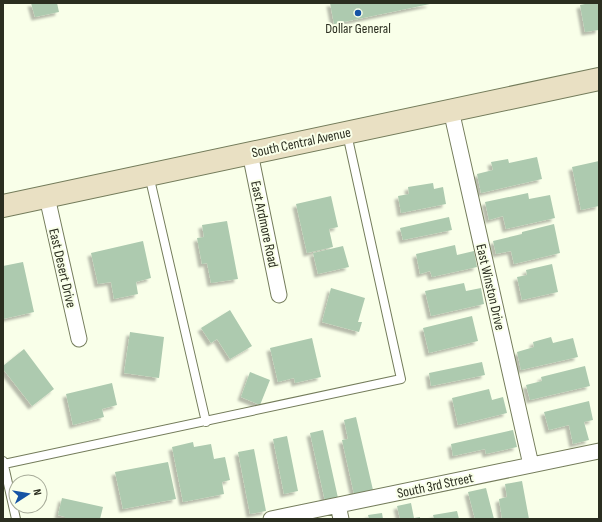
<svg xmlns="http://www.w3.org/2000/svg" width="602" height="522" font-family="'Sofia Sans Condensed',sans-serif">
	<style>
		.building { fill: #adcaaf; filter: url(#shadow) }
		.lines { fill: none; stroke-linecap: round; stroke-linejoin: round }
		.service-casing { stroke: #747c5b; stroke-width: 10 }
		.minor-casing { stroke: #747c5b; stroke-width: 17 }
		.secondary-casing { stroke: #747c5b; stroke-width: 24 }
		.service { stroke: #fff; stroke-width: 8 }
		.minor { stroke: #fff; stroke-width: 15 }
		.secondary { stroke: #e9e0c3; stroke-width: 22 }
		.poi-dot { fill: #1554a5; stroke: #f9ffe9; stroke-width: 1.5 }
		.labels { text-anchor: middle; stroke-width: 4; stroke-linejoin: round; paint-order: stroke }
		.poi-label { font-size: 14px; fill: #2b2e20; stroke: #f9ffe9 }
		.street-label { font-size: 14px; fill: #2b2e20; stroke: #f9ffe9 }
	</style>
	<defs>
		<filter id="shadow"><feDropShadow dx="-3.5" dy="3.5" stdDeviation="1" flood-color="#0004"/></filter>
	</defs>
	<rect width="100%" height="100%" fill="#f9ffe9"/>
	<!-- building -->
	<path class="building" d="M 31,3 L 57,3 L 59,12 L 35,17 Z
		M 330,3 L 430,3 L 430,4 L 334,24 Z
		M 590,3 L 599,3 L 599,30 L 585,32 L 580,5 Z
		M 537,157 L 542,179 L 481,193 L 477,174 L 493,170 L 491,162 L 508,159 L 509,163 Z
		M 599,161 L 599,206 L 581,210 L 572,167 Z
		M 433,183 L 434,189 L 443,187 L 446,204 L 401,213 L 398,196 L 409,194 L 408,187 Z
		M 528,193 L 529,199 L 550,195 L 555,218 L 506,229 L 503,216 L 489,220 L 485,202 Z
		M 331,196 L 338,227 L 329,229 L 333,247 L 307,253 L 296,204 Z
		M 449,217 L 452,230 L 403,240 L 400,228 Z
		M 227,221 L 238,279 L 211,283 L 207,263 L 202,264 L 197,238 L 204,237 L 202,225 Z
		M 554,224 L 560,253 L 514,264 L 511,251 L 496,254 L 493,241 L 522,234 L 522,232 Z
		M 143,241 L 151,278 L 136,282 L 138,294 L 114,299 L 111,282 L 98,284 L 91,253 Z
		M 455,245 L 457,255 L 474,251 L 477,267 L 432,277 L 430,271 L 420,274 L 416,254 Z
		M 343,246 L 349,267 L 318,274 L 313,253 Z
		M 23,262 L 34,312 L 3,319 L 3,266 Z
		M 552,264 L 558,292 L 522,300 L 517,277 L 527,275 L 526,270 Z
		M 464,283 L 466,291 L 481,288 L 484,304 L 431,316 L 425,291 Z
		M 331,288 L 365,298 L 358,322 L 362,322 L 359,332 L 322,322 Z
		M 230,310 L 252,346 L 230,359 L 217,339 L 211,343 L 201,328 Z
		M 472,316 L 478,341 L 429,353 L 423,328 Z
		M 130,332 L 164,337 L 159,378 L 124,373 Z
		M 551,337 L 553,343 L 573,338 L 578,357 L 521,370 L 517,352 L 534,347 L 533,342 Z
		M 312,338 L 321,377 L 295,383 L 294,378 L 278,382 L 270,348 Z
		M 24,349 L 54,389 L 32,406 L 3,369 L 3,366 Z
		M 482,362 L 485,375 L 431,386 L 429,373 Z
		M 585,366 L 590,386 L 530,400 L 526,385 L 542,381 L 541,377 Z
		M 250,372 L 270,380 L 260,405 L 241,397 Z
		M 112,383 L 117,405 L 102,409 L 104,417 L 73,425 L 66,394 Z
		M 489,389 L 492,400 L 503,397 L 507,413 L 458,425 L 452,398 Z
		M 589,401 L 593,420 L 584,422 L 589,440 L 573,444 L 569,425 L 549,430 L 544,412 Z
		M 356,417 L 373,490 L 354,494 L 342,440 L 348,439 L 344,420 Z
		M 323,430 L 338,498 L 325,501 L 310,433 Z
		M 513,430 L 517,447 L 486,454 L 485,449 L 453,456 L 451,444 Z
		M 287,436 L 298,491 L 284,494 L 273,439 Z
		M 193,442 L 194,447 L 211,444 L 214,459 L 225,457 L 230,480 L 222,482 L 224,494 L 183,502 L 172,447 Z
		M 254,449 L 266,511 L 250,514 L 238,452 Z
		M 168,462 L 176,499 L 123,509 L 115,472 Z
		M 522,481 L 529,519 L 502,519 L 499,499 L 507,497 L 505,484 Z
		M 486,488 L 494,519 L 475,519 L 468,492 Z
		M 62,498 L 103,507 L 100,519 L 65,519 L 65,517 L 58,515 Z
		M 411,503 L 414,518 L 420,517 L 420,519 L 400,519 L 397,506 Z
		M 457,511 L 459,519 L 434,519 L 433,515 Z
		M 382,513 L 383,519 L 369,519 L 368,515 Z"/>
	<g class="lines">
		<!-- service casing -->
		<g class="service-casing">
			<path id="service" d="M 149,175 L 206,422
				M 3,461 L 16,519
				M 4,464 L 401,379 L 347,134"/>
		</g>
		<!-- minor casing -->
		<g class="minor-casing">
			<path id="minor" d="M 451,110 L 531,465
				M 250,153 L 279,295
				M 47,197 L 79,339
				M 338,505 L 341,519
				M 271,519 L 599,451"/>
		</g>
		<!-- secondary casing -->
		<g class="secondary-casing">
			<path id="secondary" d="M 3,206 L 599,79"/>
		</g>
		<!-- service -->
		<use href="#service" class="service"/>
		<!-- minor -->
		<use href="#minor" class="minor"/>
		<!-- secondary -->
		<use href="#secondary" class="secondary"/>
	</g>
	<!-- markers -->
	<circle class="poi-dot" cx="358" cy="13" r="4"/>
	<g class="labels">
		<!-- poi labels -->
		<g class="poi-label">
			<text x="358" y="33">Dollar General</text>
		</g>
		<!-- street labels -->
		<g class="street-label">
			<text transform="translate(301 142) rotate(-12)" y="5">South Central Avenue</text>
			<text transform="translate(265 224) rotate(78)" y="5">East Ardmore Road</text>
			<text transform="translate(63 268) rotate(77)" y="5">East Desert Drive</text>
			<text transform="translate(491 287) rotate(77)" y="5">East Winston Drive</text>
			<text transform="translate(435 485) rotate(-12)" y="5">South 3rd Street</text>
		</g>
	</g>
	<!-- border -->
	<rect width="602" height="522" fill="none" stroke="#2b2e20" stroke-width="8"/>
	<!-- north arrow -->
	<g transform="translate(28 494) rotate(78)"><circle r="19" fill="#f9ffe9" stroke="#a7ab99"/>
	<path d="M0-3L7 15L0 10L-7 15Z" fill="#1554a5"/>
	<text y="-6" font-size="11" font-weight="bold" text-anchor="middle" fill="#2b2e20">N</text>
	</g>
</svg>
